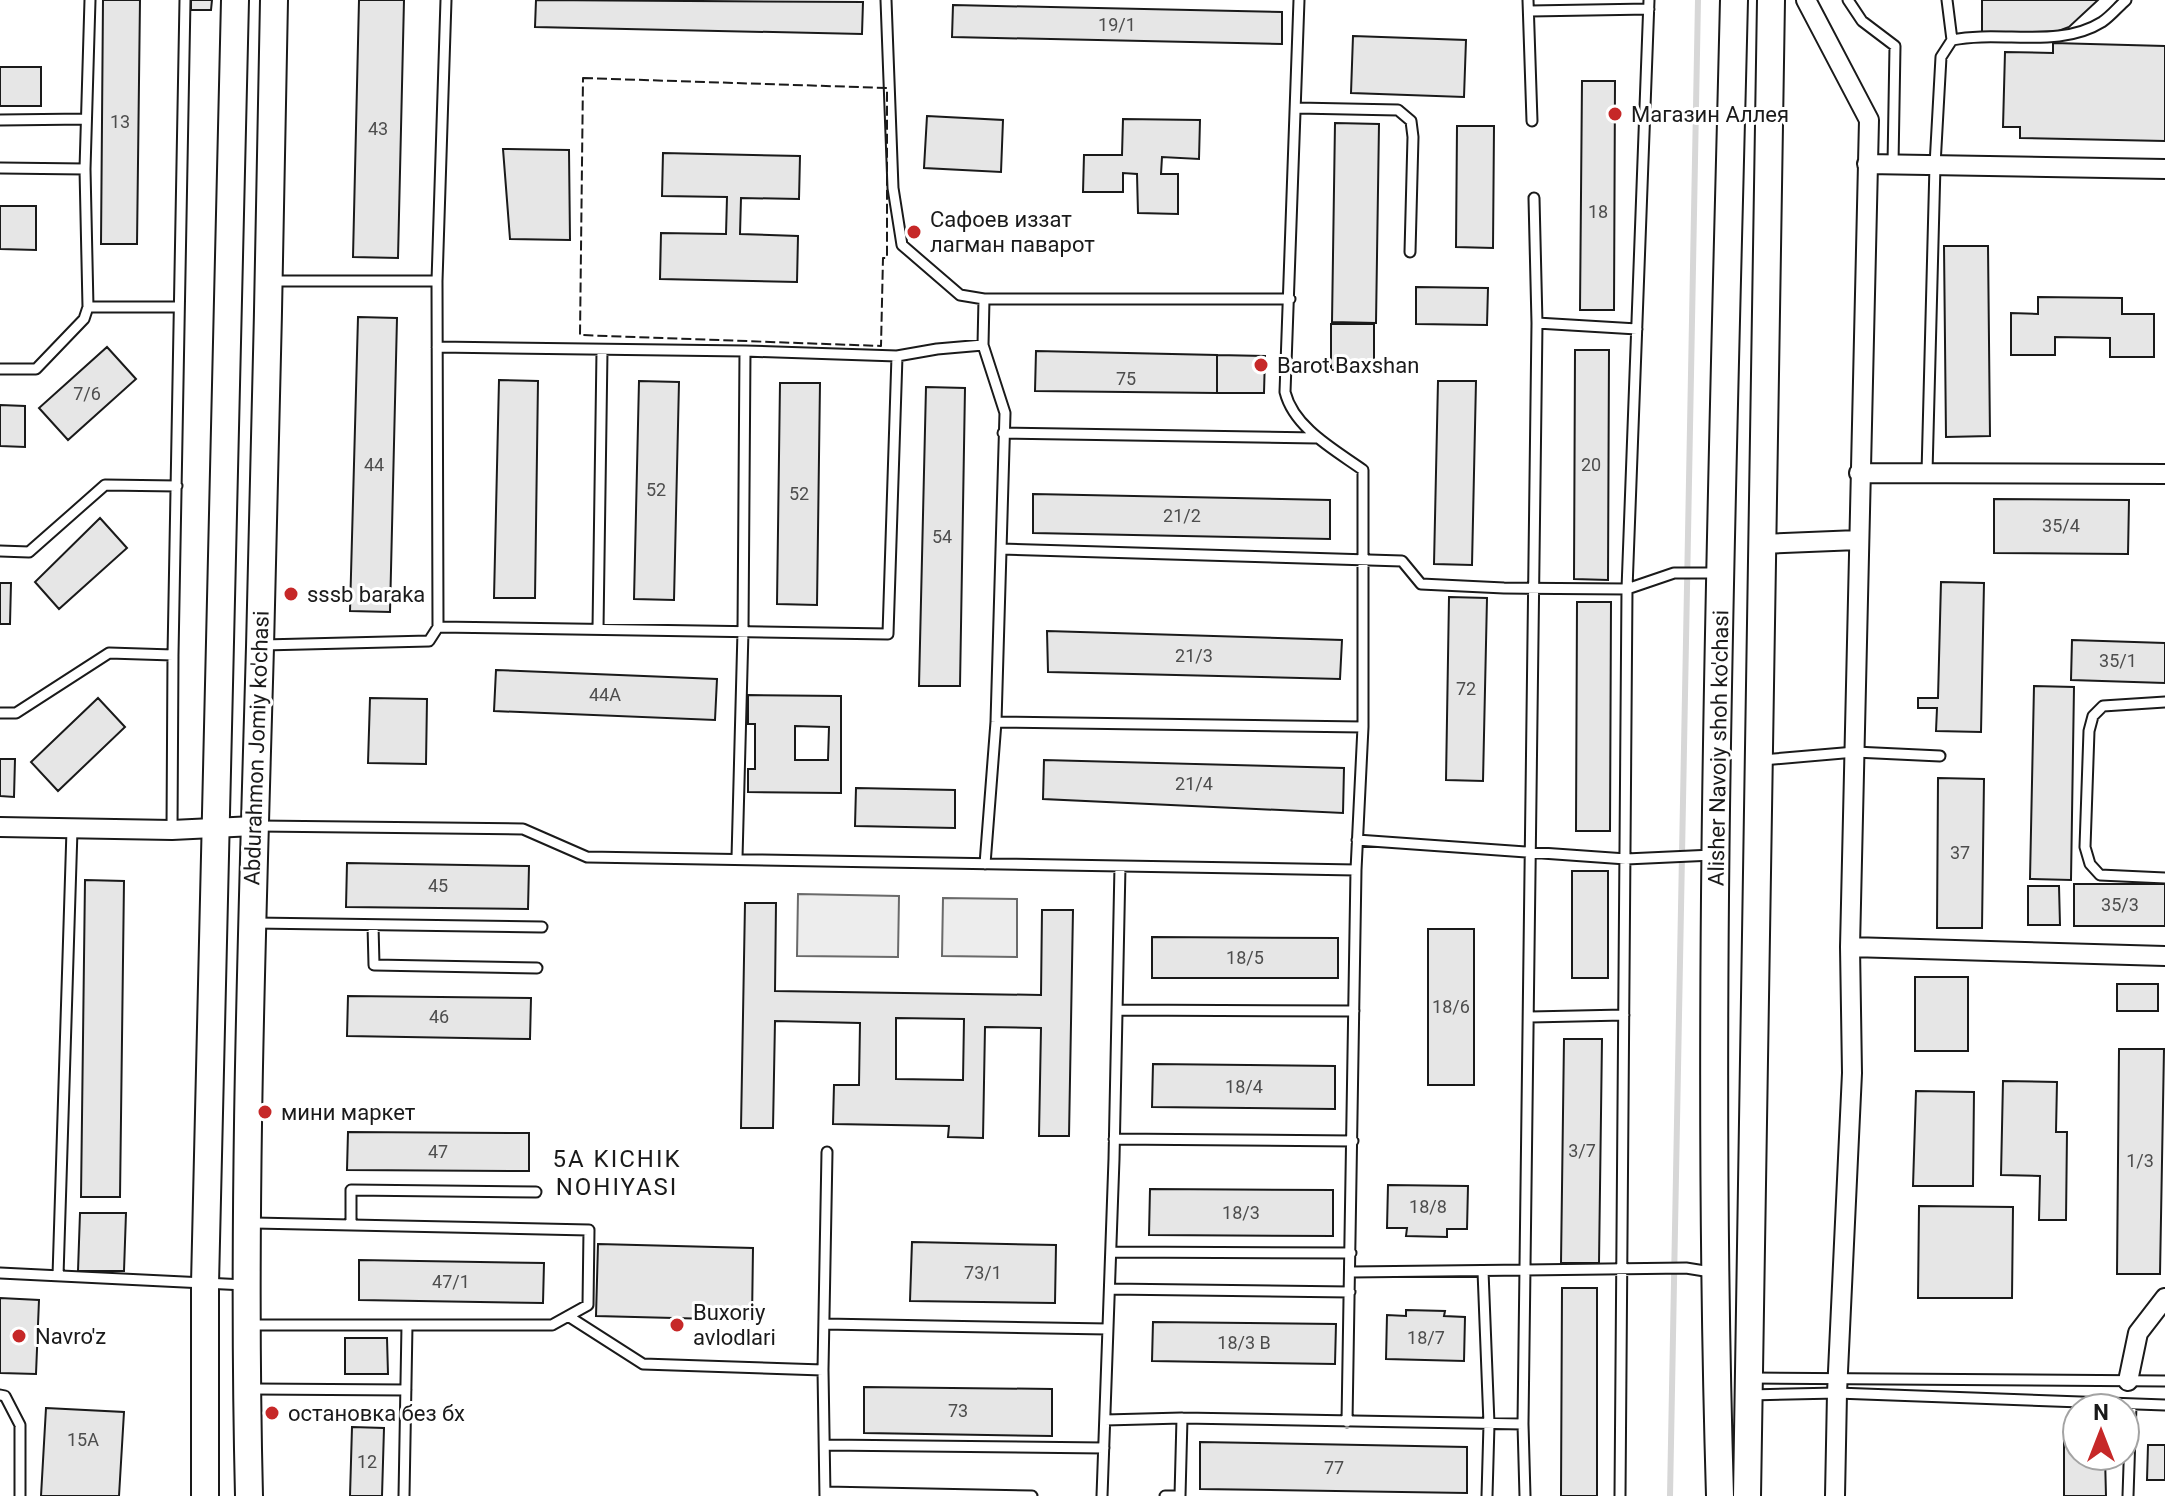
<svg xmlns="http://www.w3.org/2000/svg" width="2165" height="1496" font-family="Roboto,sans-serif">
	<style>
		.green { fill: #ededed; stroke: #6a6a6a; stroke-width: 2 }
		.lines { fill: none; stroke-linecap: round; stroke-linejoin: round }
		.stream { stroke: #d7d7d7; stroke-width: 6 }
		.building { fill: #e6e6e6; stroke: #1a1a1a; stroke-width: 2; fill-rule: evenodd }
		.lane-casing { stroke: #1a1a1a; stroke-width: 13 }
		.street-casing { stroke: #1a1a1a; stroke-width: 22 }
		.secondary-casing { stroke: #1a1a1a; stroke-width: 30 }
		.lane { stroke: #fff; stroke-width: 9 }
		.street { stroke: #fff; stroke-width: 18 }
		.secondary { stroke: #fff; stroke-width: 26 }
		.fence { stroke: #1a1a1a; stroke-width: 2; stroke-dasharray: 10 4; stroke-linecap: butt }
		.poi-dot { fill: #c62828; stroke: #fff; stroke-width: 3 }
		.labels { text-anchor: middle; stroke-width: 6; stroke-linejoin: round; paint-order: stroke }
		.number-label { font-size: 18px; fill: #4d4d4d }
		.poi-label { font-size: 22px; fill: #1a1a1a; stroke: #fff; text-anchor: start }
		.street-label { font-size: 22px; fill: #1a1a1a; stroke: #fff }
		.neighbourhood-label { font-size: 24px; letter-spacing: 2px; fill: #1a1a1a; stroke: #fff }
	</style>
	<rect width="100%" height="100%" fill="#fff"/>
	<!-- green -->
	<path class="green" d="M 798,894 L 899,896 L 898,957 L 797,956 Z
		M 943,898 L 1017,899 L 1017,957 L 942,956 Z"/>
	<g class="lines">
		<!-- stream -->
		<path class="stream" d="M 1670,1496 L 1698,0"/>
	</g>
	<!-- building -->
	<path class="building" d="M 103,0 L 140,0 L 137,244 L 101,244 Z
		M 191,0 L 212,0 L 211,10 L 191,10 Z
		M 359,0 L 404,0 L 398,258 L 353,257 Z
		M 536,0 L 863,2 L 862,34 L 535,27 Z
		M 1982,0 L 2098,0 L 2069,27 L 2053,33 L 1982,33 Z
		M 953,5 L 1282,12 L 1282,44 L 952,37 Z
		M 1353,36 L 1466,40 L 1464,97 L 1351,93 Z
		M 2053,43 L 2165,46 L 2165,141 L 2020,138 L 2020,127 L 2003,127 L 2005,52 L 2053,53 Z
		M 0,67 L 41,67 L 41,106 L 0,106 Z
		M 1582,81 L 1615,81 L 1614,310 L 1580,310 Z
		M 927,116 L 1003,120 L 1001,172 L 924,168 Z
		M 1123,119 L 1200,120 L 1199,159 L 1162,157 L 1161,174 L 1178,174 L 1178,214 L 1138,213 L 1137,174 L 1123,173 L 1123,192 L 1083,192 L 1084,155 L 1122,155 Z
		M 1335,123 L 1379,124 L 1376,323 L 1332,322 Z
		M 1457,126 L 1494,126 L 1493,248 L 1456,247 Z
		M 503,149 L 569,150 L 570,240 L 510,239 Z
		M 663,153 L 800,156 L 799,199 L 741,198 L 740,234 L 798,236 L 797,282 L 660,279 L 661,233 L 726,234 L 727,197 L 662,196 Z
		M 0,206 L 36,206 L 36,250 L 0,249 Z
		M 1944,246 L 1988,246 L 1990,436 L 1946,437 Z
		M 1416,287 L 1488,288 L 1487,325 L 1416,324 Z
		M 2038,297 L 2122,298 L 2122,314 L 2154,314 L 2154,357 L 2110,357 L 2110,338 L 2055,337 L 2055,355 L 2011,355 L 2011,313 L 2038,314 Z
		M 358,317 L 397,318 L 390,612 L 350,611 Z
		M 1331,324 L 1374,324 L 1374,370 L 1331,370 Z
		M 107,347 L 136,379 L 68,440 L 39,408 Z
		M 1575,350 L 1609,350 L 1608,580 L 1574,579 Z
		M 1036,351 L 1217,355 L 1217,393 L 1035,391 Z
		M 1217,355 L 1265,356 L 1264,393 L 1217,393 Z
		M 499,380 L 538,381 L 535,598 L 494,598 Z
		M 639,381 L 679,382 L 674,600 L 634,599 Z
		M 1438,381 L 1476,381 L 1472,565 L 1434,564 Z
		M 780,383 L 820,383 L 817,605 L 777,604 Z
		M 926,387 L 965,388 L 960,686 L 919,686 Z
		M 0,405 L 25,406 L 25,447 L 0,446 Z
		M 1033,494 L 1330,500 L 1330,539 L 1033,533 Z
		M 1994,499 L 2129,500 L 2128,554 L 1994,553 Z
		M 100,518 L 127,548 L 59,609 L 35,582 Z
		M 1941,582 L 1984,583 L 1981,732 L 1936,731 L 1937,708 L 1918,708 L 1918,698 L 1938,698 Z
		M 0,583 L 11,583 L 10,624 L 0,624 Z
		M 1449,597 L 1487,598 L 1483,781 L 1446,780 Z
		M 1577,602 L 1611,602 L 1610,831 L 1576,831 Z
		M 1047,631 L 1342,640 L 1340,679 L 1048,672 Z
		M 2072,640 L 2165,643 L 2165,683 L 2071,680 Z
		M 496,670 L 717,679 L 715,720 L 494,711 Z
		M 2034,686 L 2074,687 L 2071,880 L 2030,879 Z
		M 748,695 L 841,696 L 841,793 L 748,792 L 748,769 L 755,769 L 755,724 L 748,724 ZM 795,726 L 829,727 L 828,760 L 795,760 Z
		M 98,698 L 125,727 L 58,791 L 31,762 Z
		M 370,698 L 427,699 L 426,764 L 368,763 Z
		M 0,759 L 15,759 L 14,797 L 0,796 Z
		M 1044,760 L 1344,768 L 1343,813 L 1043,799 Z
		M 1938,778 L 1984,779 L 1982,928 L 1937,928 Z
		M 856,788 L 955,790 L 955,828 L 855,826 Z
		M 347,863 L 529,866 L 528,909 L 346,907 Z
		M 1572,871 L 1608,871 L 1608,978 L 1572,978 Z
		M 85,880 L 124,881 L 120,1197 L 81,1197 Z
		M 2074,884 L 2165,884 L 2165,926 L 2074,926 Z
		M 2028,886 L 2059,886 L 2060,925 L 2028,925 Z
		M 745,903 L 776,903 L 775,991 L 1041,995 L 1042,910 L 1073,910 L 1069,1136 L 1039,1136 L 1041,1028 L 985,1027 L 983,1138 L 948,1137 L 949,1126 L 833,1124 L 834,1085 L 859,1085 L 860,1023 L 775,1021 L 773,1128 L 741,1128 ZM 896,1018 L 964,1019 L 963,1080 L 896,1079 Z
		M 1428,929 L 1474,929 L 1474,1085 L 1428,1085 Z
		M 1152,937 L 1338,938 L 1338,978 L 1152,978 Z
		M 1915,977 L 1968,977 L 1968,1051 L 1915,1051 Z
		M 2117,984 L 2158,984 L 2158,1011 L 2117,1011 Z
		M 348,996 L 531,998 L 530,1039 L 347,1036 Z
		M 1564,1039 L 1602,1039 L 1599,1263 L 1561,1263 Z
		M 2119,1049 L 2164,1049 L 2160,1274 L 2117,1274 Z
		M 1153,1064 L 1335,1066 L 1335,1109 L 1152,1107 Z
		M 2003,1081 L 2057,1082 L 2056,1132 L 2067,1132 L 2066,1220 L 2039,1220 L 2040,1176 L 2001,1175 Z
		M 1916,1091 L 1974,1092 L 1973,1186 L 1913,1186 Z
		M 348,1132 L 529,1133 L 529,1171 L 347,1170 Z
		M 1388,1185 L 1468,1186 L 1467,1229 L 1447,1229 L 1447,1237 L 1406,1236 L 1407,1228 L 1387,1228 Z
		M 1150,1189 L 1333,1190 L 1333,1236 L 1149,1235 Z
		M 1919,1206 L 2013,1207 L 2012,1298 L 1918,1298 Z
		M 80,1213 L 126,1213 L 124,1271 L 78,1271 Z
		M 912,1242 L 1056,1245 L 1055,1303 L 910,1301 Z
		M 598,1244 L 753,1248 L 752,1320 L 596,1316 Z
		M 359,1260 L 544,1263 L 543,1303 L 359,1300 Z
		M 1562,1288 L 1597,1288 L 1597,1496 L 1561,1496 Z
		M 0,1298 L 39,1300 L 36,1374 L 0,1373 Z
		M 1406,1310 L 1445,1311 L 1444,1316 L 1465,1317 L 1464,1361 L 1386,1359 L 1387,1315 L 1406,1316 Z
		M 1153,1322 L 1336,1324 L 1335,1364 L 1152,1361 Z
		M 345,1338 L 387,1338 L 388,1374 L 345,1374 Z
		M 864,1387 L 1052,1389 L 1052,1436 L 864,1433 Z
		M 46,1408 L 124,1412 L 119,1496 L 41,1496 Z
		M 352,1427 L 384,1428 L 382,1496 L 350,1496 Z
		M 2064,1440 L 2077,1440 L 2077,1456 L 2105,1456 L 2106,1496 L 2064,1496 Z
		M 1200,1442 L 1467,1447 L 1467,1493 L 1200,1489 Z
		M 2148,1445 L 2165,1445 L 2165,1480 L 2147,1480 Z"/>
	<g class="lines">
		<!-- lane casing -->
		<g class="lane-casing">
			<path id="lane" d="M 90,0 L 85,169 L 88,307 L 178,307
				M 886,0 L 893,188 L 902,245 L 960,295 L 984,299 L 1290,299
				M 1299,0 L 1285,392 C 1294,428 1335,450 1363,470 L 1363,727 L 1356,870 L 1347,1422
				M 1528,0 L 1532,121
				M 1848,0 L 1862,21 L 1895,46 L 1893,164
				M 1947,0 L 1952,40
				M 1530,11 L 1649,9
				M 1297,108 L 1398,110 L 1411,121 L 1413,137 L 1410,252
				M 0,120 L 86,119
				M 0,168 L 85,169
				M 1534,198 L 1537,323
				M 272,281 L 437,281
				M 984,299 L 983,345 L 1005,413 L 996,722 L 985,864
				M 437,347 L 745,351 L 897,356 L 937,349 L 983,345
				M 0,369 L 36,369 L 84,319 L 88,307
				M 1003,433 L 1317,438
				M 1927,473 L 1935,165 L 1941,57 L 1952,40 C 2001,30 2059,49 2102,22 C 2111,16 2118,7 2126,0
				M 1001,549 L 1402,561 L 1421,584 L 1504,588 L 1627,589 L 1674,573 L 1717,573
				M 0,551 L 29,552 L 105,485 L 177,486
				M 438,627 L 437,281 L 446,0
				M 598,629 L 602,351
				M 263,645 L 429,641 L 438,627 L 888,634 L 897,356
				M 2165,702 L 2103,706 L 2093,716 L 2089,731 L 2085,847 L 2090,864 L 2100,875 L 2165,878
				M 0,713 L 16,713 L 109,653 L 173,655
				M 996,722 L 1363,727
				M 1762,760 L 1855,752 L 1940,756
				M 258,826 L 523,829 L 587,857 L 1356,870
				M 172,830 L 173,655 L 185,0
				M 1357,840 L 1626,859 L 1713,855
				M 737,858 L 743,631 L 745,351
				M 254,923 L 542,927
				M 373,925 L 374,965 L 537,968
				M 1117,1010 L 1354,1011
				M 1530,1017 L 1624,1015
				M 1114,1139 L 1353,1141
				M 351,1224 L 351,1190 L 536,1192
				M 1111,1252 L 1351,1253
				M 1483,1271 L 1489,1424 L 1487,1496
				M 1351,1272 L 1686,1268 L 1711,1272
				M 0,1273 L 245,1285
				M 58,1276 L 72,830
				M 1110,1289 L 1350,1292
				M 568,1316 L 643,1364 L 823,1370
				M 824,1324 L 1108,1329
				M 250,1325 L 552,1325 L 588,1305 L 589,1230 L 250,1223
				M 1752,1378 L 2165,1381
				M 250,1389 L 406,1390
				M 0,1395 L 5,1396 L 20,1425 L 20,1496
				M 1750,1395 L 1837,1393 L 2165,1405
				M 1105,1420 L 1182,1418 L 1523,1424 L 1525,1496
				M 1523,1424 L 1537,323 L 1637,329
				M 825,1445 L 1104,1448
				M 825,1492 L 1032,1496
				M 404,1496 L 407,1325
				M 825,1496 L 823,1370 L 827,1152
				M 1102,1496 L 1114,1159 L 1120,866
				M 1165,1496 L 1180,1496
				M 1180,1496 L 1182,1418
				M 1620,1496 L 1627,589 L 1649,0
				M 2128,1496 L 2131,1405"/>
		</g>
		<!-- street casing -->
		<g class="street-casing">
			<path id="street" d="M 1806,0 L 1869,120 L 1850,947 L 1852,1073 L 1837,1393 L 1835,1496
				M 1867,164 L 2165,169
				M 1859,473 L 2165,474
				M 1762,544 L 1858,540
				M 0,827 L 172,830 L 254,826
				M 1850,947 L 2165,956
				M 2128,1381 L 2138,1333 L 2165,1298"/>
		</g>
		<!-- secondary casing -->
		<g class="secondary-casing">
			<path id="secondary" d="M 205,1496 L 205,1284 L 235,0
				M 249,1496 C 242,1213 252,930 260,647 C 266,431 270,216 274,0
				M 1720,1496 C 1705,998 1722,498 1734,0
				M 1747,1496 L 1771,0"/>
		</g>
		<!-- lane -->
		<use href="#lane" class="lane"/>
		<!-- street -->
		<use href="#street" class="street"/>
		<!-- secondary -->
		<use href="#secondary" class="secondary"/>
		<!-- fence -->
		<path class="fence" d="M 583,78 L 887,88 L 887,258 L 883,258 L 881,346 L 580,335 Z"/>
	</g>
	<!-- markers -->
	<g class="poi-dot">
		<circle cx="1615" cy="114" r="8"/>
		<circle cx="914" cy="232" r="8"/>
		<circle cx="1261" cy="365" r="8"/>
		<circle cx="291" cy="594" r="8"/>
		<circle cx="265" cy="1112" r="8"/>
		<circle cx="677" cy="1325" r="8"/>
		<circle cx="19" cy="1336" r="8"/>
		<circle cx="272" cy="1413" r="8"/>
	</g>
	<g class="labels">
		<!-- number labels -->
		<g class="number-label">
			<text x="1117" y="31">19/1</text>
			<text x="120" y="128">13</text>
			<text x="378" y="135">43</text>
			<text x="1598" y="218">18</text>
			<text x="1126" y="385">75</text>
			<text x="87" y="400">7/6</text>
			<text x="374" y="471">44</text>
			<text x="1591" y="471">20</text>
			<text x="656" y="496">52</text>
			<text x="799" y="500">52</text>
			<text x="1182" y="522">21/2</text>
			<text x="2061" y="532">35/4</text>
			<text x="942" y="543">54</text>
			<text x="1194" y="662">21/3</text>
			<text x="2118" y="667">35/1</text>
			<text x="1466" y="695">72</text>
			<text x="605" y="701">44A</text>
			<text x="1194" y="790">21/4</text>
			<text x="1960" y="859">37</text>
			<text x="438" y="892">45</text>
			<text x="2120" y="911">35/3</text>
			<text x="1245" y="964">18/5</text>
			<text x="1451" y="1013">18/6</text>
			<text x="439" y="1023">46</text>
			<text x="1244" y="1093">18/4</text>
			<text x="1582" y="1157">3/7</text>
			<text x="438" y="1158">47</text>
			<text x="2140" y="1167">1/3</text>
			<text x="1428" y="1213">18/8</text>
			<text x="1241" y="1219">18/3</text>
			<text x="983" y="1279">73/1</text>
			<text x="451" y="1288">47/1</text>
			<text x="1426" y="1344">18/7</text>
			<text x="1244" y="1349">18/3 B</text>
			<text x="958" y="1417">73</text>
			<text x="83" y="1446">15A</text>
			<text x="367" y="1468">12</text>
			<text x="1334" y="1474">77</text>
		</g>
		<!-- poi labels -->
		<g class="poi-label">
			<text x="1631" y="122">Магазин Аллея</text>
			<text x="930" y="227">Сафоев иззат<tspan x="930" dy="25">лагман паварот</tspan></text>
			<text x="1277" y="373">Barot Baxshan</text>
			<text x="307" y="602">sssb baraka</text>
			<text x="281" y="1120">мини маркет</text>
			<text x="693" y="1320">Buxoriy<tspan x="693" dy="25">avlodlari</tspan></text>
			<text x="35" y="1344">Navro'z</text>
			<text x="288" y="1421">остановка без бх</text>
		</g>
		<!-- street labels -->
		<g class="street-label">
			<text transform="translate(256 748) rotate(-88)" y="8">Abdurahmon Jomiy ko'chasi</text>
			<text transform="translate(1718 748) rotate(-89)" y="8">Alisher Navoiy shoh ko'chasi</text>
		</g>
		<!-- neighbourhood labels -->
		<g class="neighbourhood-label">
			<text x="617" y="1167">5A KICHIK<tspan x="617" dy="28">NOHIYASI</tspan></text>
		</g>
	</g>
	<!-- north arrow -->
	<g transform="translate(2101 1432)"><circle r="38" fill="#ffffff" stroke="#a3a3a3" stroke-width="2"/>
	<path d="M0-6L14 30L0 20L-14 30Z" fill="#c62828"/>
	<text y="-12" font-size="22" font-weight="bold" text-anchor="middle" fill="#1a1a1a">N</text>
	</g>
</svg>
